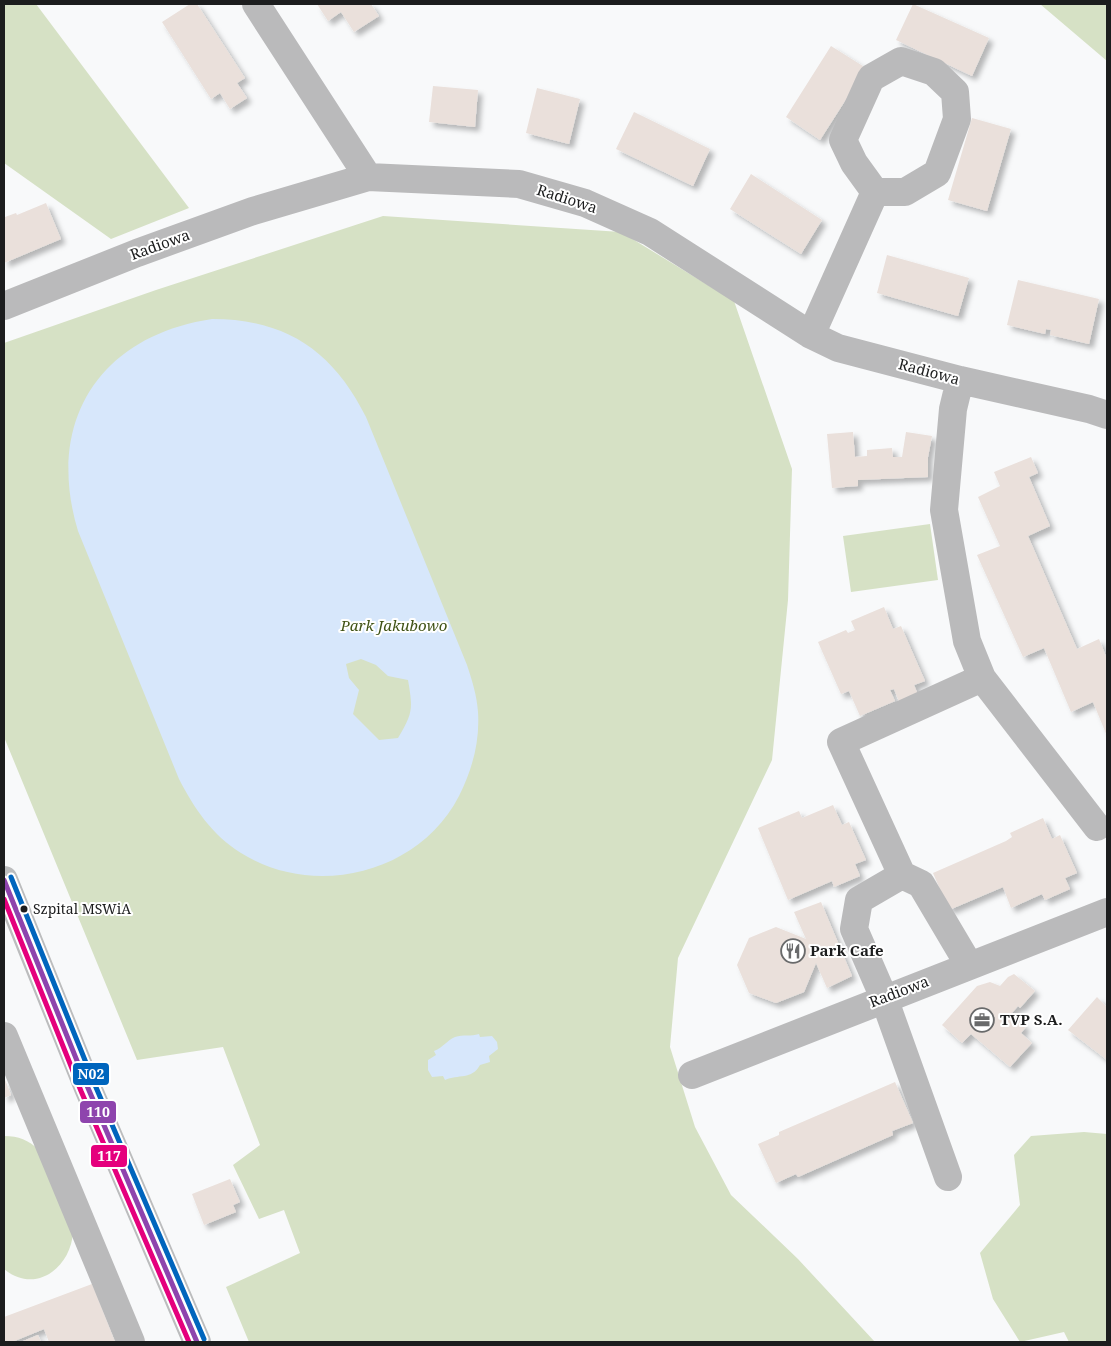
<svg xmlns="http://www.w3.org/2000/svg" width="1111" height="1346" font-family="'Noto Serif',serif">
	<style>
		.green { fill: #d6e1c5 }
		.water { fill: #d7e7fb; fill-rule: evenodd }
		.building { fill: #eae0db; filter: url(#shadow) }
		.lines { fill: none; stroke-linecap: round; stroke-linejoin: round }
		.minor { stroke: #bababb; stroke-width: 28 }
		.major { stroke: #bcbdbe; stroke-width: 28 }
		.bus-1-casing { stroke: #fff; stroke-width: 9 }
		.bus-2-casing { stroke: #fff; stroke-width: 9 }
		.bus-3-casing { stroke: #fff; stroke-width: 9 }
		.bus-1 { stroke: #8e44ad; stroke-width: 5 }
		.bus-2 { stroke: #e5007d; stroke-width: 5 }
		.bus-3 { stroke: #0065bd; stroke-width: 5 }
		.bus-dot { fill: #1c1d1e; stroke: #fff; stroke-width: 2 }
		.labels { text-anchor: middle; stroke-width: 4; stroke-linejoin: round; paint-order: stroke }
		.bus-label { font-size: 14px; fill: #1c1d1e; stroke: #fff; text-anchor: start }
		.street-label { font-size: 15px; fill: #1c1d1e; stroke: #fff }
		.park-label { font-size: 15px; font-style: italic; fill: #3f5215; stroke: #fff }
		.poi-label { font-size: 15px; font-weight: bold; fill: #1c1d1e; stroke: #fff; text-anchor: start }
		.line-badge { stroke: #fff; stroke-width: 2 }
		.badge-label { font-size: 14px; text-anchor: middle; font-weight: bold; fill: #fff }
	</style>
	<defs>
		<filter id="shadow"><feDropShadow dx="4.5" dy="4.5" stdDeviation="2.5" flood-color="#0004"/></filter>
	</defs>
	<rect width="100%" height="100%" fill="#f8f9fa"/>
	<!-- green -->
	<path class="green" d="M 4,4 L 36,4 L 189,208 L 111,239 L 4,163 Z
		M 1040,4 L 1107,4 L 1107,61 Z
		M 383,216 L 621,232 L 734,301 L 792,469 L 788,600 L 772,760 L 678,958 L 670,1047 L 695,1127 L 731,1195 L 798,1259 L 875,1342 L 249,1342 L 226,1287 L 300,1253 L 284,1210 L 259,1219 L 233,1165 L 260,1145 L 223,1047 L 137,1060 L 4,737 L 4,343 L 156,290 Z
		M 930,524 L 938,580 L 851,592 L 843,536 Z
		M 1084,1132 L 1107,1134 L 1107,1342 L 1069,1342 L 1064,1332 L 1020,1342 L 993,1299 L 980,1253 L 1020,1205 L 1014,1155 L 1031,1136 Z
		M 4,1136 C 19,1136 28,1140 39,1150 L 73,1232 C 71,1268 35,1295 4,1269 Z"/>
	<!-- water -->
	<path class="water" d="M 212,319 C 286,319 333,351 366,417 L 467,665 C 472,680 477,696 478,712 C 480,742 472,770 459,796 C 419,874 314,899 241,853 C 212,835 194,808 179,779 L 78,531 C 45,422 99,336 212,319 ZM 361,659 L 376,665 L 388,676 L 408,680 C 413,709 413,713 398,738 L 379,740 L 353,714 L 359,690 L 349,678 L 346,664 Z
		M 479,1034 L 480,1037 L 492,1036 L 497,1042 L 498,1049 L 489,1056 L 490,1062 L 480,1065 C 472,1080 458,1074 445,1080 L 443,1076 L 432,1077 L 428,1070 L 428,1060 L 436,1055 L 434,1051 C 444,1047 446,1041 455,1037 C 463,1034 471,1037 479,1034 Z"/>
	<!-- building -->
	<path class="building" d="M 190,4 L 197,4 L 245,78 L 237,83 L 247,98 L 230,109 L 220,93 L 211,99 L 162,22 Z
		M 317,4 L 371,4 L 379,16 L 354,32 L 341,12 L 328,21 Z
		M 913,4 L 989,38 L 972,76 L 896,40 Z
		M 831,46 L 866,68 L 820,140 L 786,117 Z
		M 433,86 L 478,90 L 475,127 L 429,122 Z
		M 537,88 L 580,99 L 569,144 L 526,133 Z
		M 634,112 L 710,149 L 693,186 L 616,149 Z
		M 972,118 L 1011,129 L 987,211 L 948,200 Z
		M 751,174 L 822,220 L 801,254 L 730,209 Z
		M 46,203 L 61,239 L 4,263 L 5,217 L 16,213 L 17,215 Z
		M 887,255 L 969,278 L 958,316 L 877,293 Z
		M 1018,280 L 1099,299 L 1089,344 L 1050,335 L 1051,330 L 1046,329 L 1045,334 L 1007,325 Z
		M 853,432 L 855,457 L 867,456 L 867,450 L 892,448 L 893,457 L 902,457 L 906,432 L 932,436 L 928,457 L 928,477 L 858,480 L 858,486 L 832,488 L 827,434 Z
		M 1031,457 L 1038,473 L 1029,477 L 1050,526 L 1028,536 L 1077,649 L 1099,639 L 1107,659 L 1107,736 L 1093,702 L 1071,712 L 1044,648 L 1023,657 L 977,555 L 1000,546 L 978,497 L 1000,486 L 994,472 Z
		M 884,607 L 893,629 L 901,626 L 925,681 L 914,685 L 919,697 L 900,704 L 894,689 L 890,690 L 895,701 L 860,716 L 849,691 L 841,694 L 818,642 L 846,630 L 848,633 L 855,630 L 851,621 Z
		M 833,805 L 842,825 L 849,822 L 866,860 L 855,864 L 860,876 L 834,887 L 832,881 L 788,900 L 758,828 L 799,811 L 802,818 Z
		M 1043,818 L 1052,839 L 1060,835 L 1077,873 L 1065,878 L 1070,889 L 1045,900 L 1042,894 L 1011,908 L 1003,887 L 949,910 L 933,873 L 1006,841 L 1012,837 L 1010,833 Z
		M 821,902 L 852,976 L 827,988 L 816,963 L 804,992 L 776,1003 L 749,993 L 737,965 L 749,938 L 776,927 L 806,939 L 794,912 Z
		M 1014,974 L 1035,991 L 1020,1008 L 1018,1006 L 1011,1014 L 1026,1027 L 1021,1033 L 1032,1043 L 1010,1067 L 971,1034 L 962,1043 L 942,1025 L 977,986 L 990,982 L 1000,986 L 1008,977 Z
		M 1097,997 L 1107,1007 L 1107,1060 L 1068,1030 Z
		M 4,1077 L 11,1095 L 4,1098 Z
		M 895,1082 L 913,1123 L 892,1131 L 893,1135 L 798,1177 L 796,1174 L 776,1183 L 758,1144 L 779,1135 L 779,1132 Z
		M 230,1179 L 240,1202 L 233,1205 L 236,1212 L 204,1225 L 192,1194 Z
		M 92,1284 L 115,1342 L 49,1342 L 44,1329 L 12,1342 L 4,1342 L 4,1317 Z
		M 38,1335 L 41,1342 L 21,1342 Z"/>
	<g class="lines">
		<!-- minor -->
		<path class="minor" d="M 256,4 L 368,177
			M 4,306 L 137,253 L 253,211 L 368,177 L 519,184 L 585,203 L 650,232 L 811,335 L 838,348 L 960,380 L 1089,409 L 1107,415
			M 811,335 L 875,192 L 905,192 L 937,173 L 957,119 L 955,92 L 934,72 L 901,61 L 871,78 L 843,140 L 854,163 L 875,192
			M 960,380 L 953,409 L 944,510 L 967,641 L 982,678 L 1097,827
			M 902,875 L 841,742 L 982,678
			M 4,1036 L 131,1342
			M 692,1075 L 1107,912
			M 948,1177 L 884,998 L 854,929 L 859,900 L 902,875 L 921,884 L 969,965"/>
		<!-- major -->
		<path class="major" d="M 4,880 L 88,1088 L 197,1342"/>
		<!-- bus-1 casing -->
		<g class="bus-1-casing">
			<path id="bus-1" d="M 4,880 L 88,1088 L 197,1342"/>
		</g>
		<!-- bus-2 casing -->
		<g class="bus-2-casing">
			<path id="bus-2" d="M 4,899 L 81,1091 L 189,1342"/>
		</g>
		<!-- bus-3 casing -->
		<g class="bus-3-casing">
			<path id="bus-3" d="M 11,877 L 95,1085 L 204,1339"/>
		</g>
		<!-- bus-1 -->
		<use href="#bus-1" class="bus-1"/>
		<!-- bus-2 -->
		<use href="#bus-2" class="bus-2"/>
		<!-- bus-3 -->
		<use href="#bus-3" class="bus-3"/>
	</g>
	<!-- icons -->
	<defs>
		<g id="restaurant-ring" transform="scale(1.25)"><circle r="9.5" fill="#fff" stroke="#696a6b" stroke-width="1.5"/><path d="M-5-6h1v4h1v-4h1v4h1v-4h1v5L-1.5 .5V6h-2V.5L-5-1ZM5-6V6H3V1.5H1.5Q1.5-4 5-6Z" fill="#696a6b"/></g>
		<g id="office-ring" transform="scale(1.25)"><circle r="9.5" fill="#fff" stroke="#696a6b" stroke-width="1.5"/><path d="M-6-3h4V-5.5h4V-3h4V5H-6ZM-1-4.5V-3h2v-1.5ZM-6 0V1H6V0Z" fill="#696a6b"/></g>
	</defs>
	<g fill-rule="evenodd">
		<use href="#restaurant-ring" x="793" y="951"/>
		<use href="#office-ring" x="982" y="1020"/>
	</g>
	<!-- markers -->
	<circle class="bus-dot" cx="24" cy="909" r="4.5"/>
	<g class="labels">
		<!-- bus labels -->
		<g class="bus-label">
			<text x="33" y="914">Szpital MSWiA</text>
		</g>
		<!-- street labels -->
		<g class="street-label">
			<text transform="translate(567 199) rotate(18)" y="5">Radiowa</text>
			<text transform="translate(160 245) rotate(-20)" y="5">Radiowa</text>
			<text transform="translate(929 372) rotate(15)" y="5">Radiowa</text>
			<text transform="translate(899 992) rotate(-21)" y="5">Radiowa</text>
		</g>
		<!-- park labels -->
		<g class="park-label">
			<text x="394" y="631">Park Jakubowo</text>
		</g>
		<!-- poi labels -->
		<g class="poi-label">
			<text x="810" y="956">Park Cafe</text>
			<text x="1000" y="1025">TVP S.A.</text>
		</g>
	</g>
	<g class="line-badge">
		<rect x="72" y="1062" width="38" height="24" rx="5" fill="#0065bd"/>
		<rect x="79" y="1100" width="38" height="24" rx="5" fill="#8e44ad"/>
		<rect x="90" y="1144" width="38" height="24" rx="5" fill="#e5007d"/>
	</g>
	<g class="badge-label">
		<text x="91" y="1079">N02</text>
		<text x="98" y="1117">110</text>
		<text x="109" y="1161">117</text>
	</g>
	<!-- border -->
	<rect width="1111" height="1346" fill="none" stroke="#1c1d1e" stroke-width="10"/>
</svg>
